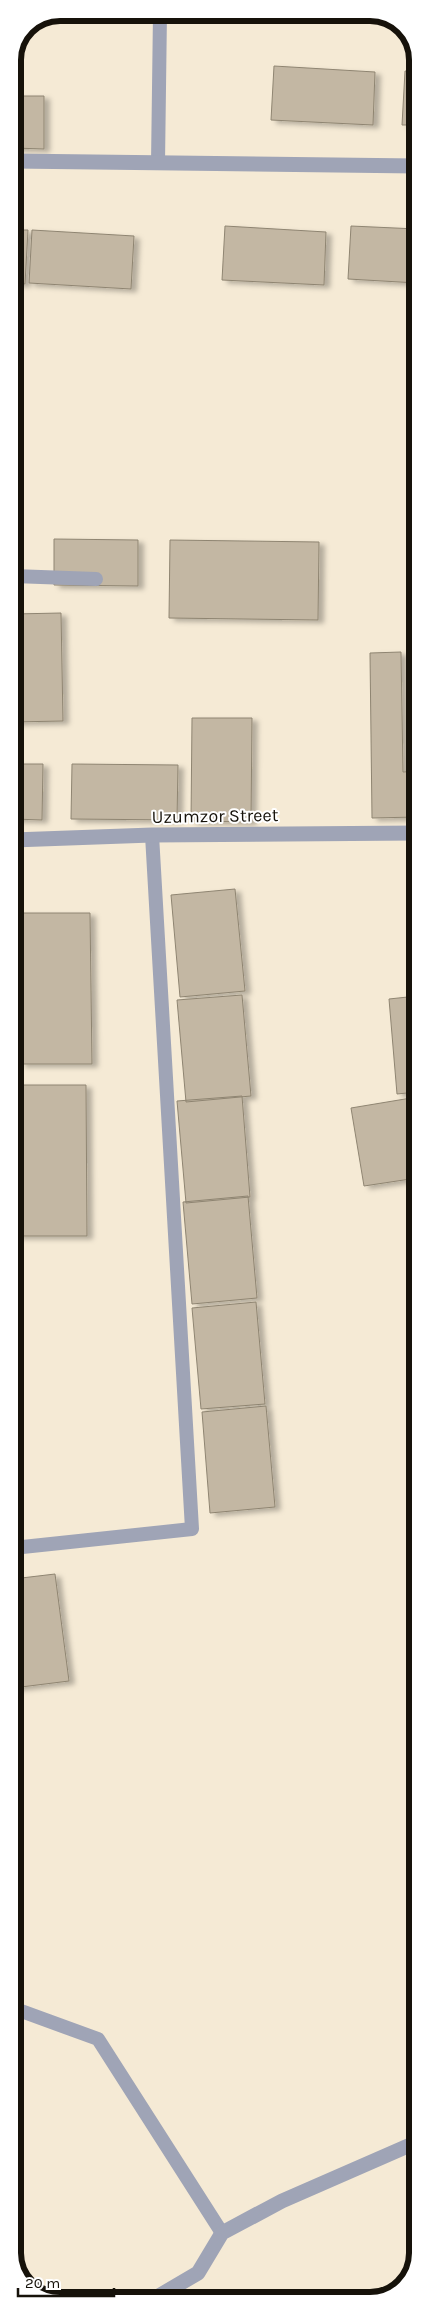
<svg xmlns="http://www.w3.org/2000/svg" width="430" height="2313" font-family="Karla,sans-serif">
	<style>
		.building { fill: #c3b7a3; stroke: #8f8572; filter: url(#shadow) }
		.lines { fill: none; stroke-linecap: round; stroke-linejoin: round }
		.service { stroke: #9fa4b6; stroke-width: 14 }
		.minor { stroke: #9fa4b6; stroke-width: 15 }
		.labels { text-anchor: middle; stroke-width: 4; stroke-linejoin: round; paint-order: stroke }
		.street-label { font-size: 18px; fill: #16120a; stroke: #fff }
		.rim { fill: none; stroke: #16120a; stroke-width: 6 }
	</style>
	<defs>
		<filter id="shadow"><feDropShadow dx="5.5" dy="3" stdDeviation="2.5" flood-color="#0004"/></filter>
	</defs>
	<rect width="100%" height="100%" fill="#f5ead5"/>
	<!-- building -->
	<path class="building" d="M 274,66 L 375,72 L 373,125 L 271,120 Z
		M 405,71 L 417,72 L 417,125 L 402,125 Z
		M 13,96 L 44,96 L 44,149 L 13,148 Z
		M 225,226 L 326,232 L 324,285 L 222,280 Z
		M 351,226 L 417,229 L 417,283 L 348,279 Z
		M 13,230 L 28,230 L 25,284 L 13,283 Z
		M 32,230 L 134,236 L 131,289 L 29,283 Z
		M 54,539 L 138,540 L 138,586 L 54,585 Z
		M 170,540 L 319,542 L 318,620 L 169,618 Z
		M 61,613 L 63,721 L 13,722 L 13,614 Z
		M 401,652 L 403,772 L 417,771 L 417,817 L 372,818 L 370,653 Z
		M 192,718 L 252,718 L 251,822 L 191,821 Z
		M 13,764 L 43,764 L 42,820 L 13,819 Z
		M 72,764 L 178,765 L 177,820 L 71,819 Z
		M 235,889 L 245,991 L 180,997 L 171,895 Z
		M 19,913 L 90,913 L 92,1064 L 20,1064 Z
		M 242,995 L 251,1096 L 186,1102 L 177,1000 Z
		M 417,996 L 417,1092 L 397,1094 L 389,999 Z
		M 14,1085 L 86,1085 L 87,1236 L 16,1236 Z
		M 242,1096 L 250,1197 L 186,1203 L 177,1101 Z
		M 417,1097 L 417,1178 L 364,1186 L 351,1108 Z
		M 248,1196 L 257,1298 L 192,1304 L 183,1202 Z
		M 256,1302 L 265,1404 L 201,1409 L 192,1308 Z
		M 266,1406 L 275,1507 L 210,1513 L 202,1412 Z
		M 55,1574 L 69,1681 L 13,1688 L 13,1579 Z"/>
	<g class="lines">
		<!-- service -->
		<path class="service" d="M 158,163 L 160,13
			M 13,576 L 96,579
			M 13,1548 L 192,1529 L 152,835
			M 13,2008 L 98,2039 L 222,2233"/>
		<!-- minor -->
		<path class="minor" d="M 13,161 L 417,166
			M 13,840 L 152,835 L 417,833
			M 152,2300 L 198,2273 L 222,2233 L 282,2201 L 417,2142"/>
	</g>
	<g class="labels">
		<!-- street labels -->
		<g class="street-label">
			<text transform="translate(215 816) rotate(-1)" y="6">Uzumzor Street</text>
		</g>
	</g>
	<!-- crop -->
	<path d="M0 0H430V2313H0ZM60 21H370A39 39 0 0 1 409 60V2253A39 39 0 0 1 370 2292H60A39 39 0 0 1 21 2253V60A39 39 0 0 1 60 21Z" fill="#fff" fill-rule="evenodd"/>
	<path class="rim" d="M60 21H370A39 39 0 0 1 409 60V2253A39 39 0 0 1 370 2292H60A39 39 0 0 1 21 2253V60A39 39 0 0 1 60 21Z"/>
	<!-- scale -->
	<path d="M18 2288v8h96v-8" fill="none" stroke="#16120a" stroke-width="2.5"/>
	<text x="25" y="2288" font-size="15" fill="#16120a" stroke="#ffffff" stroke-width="4" paint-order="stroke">20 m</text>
</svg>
